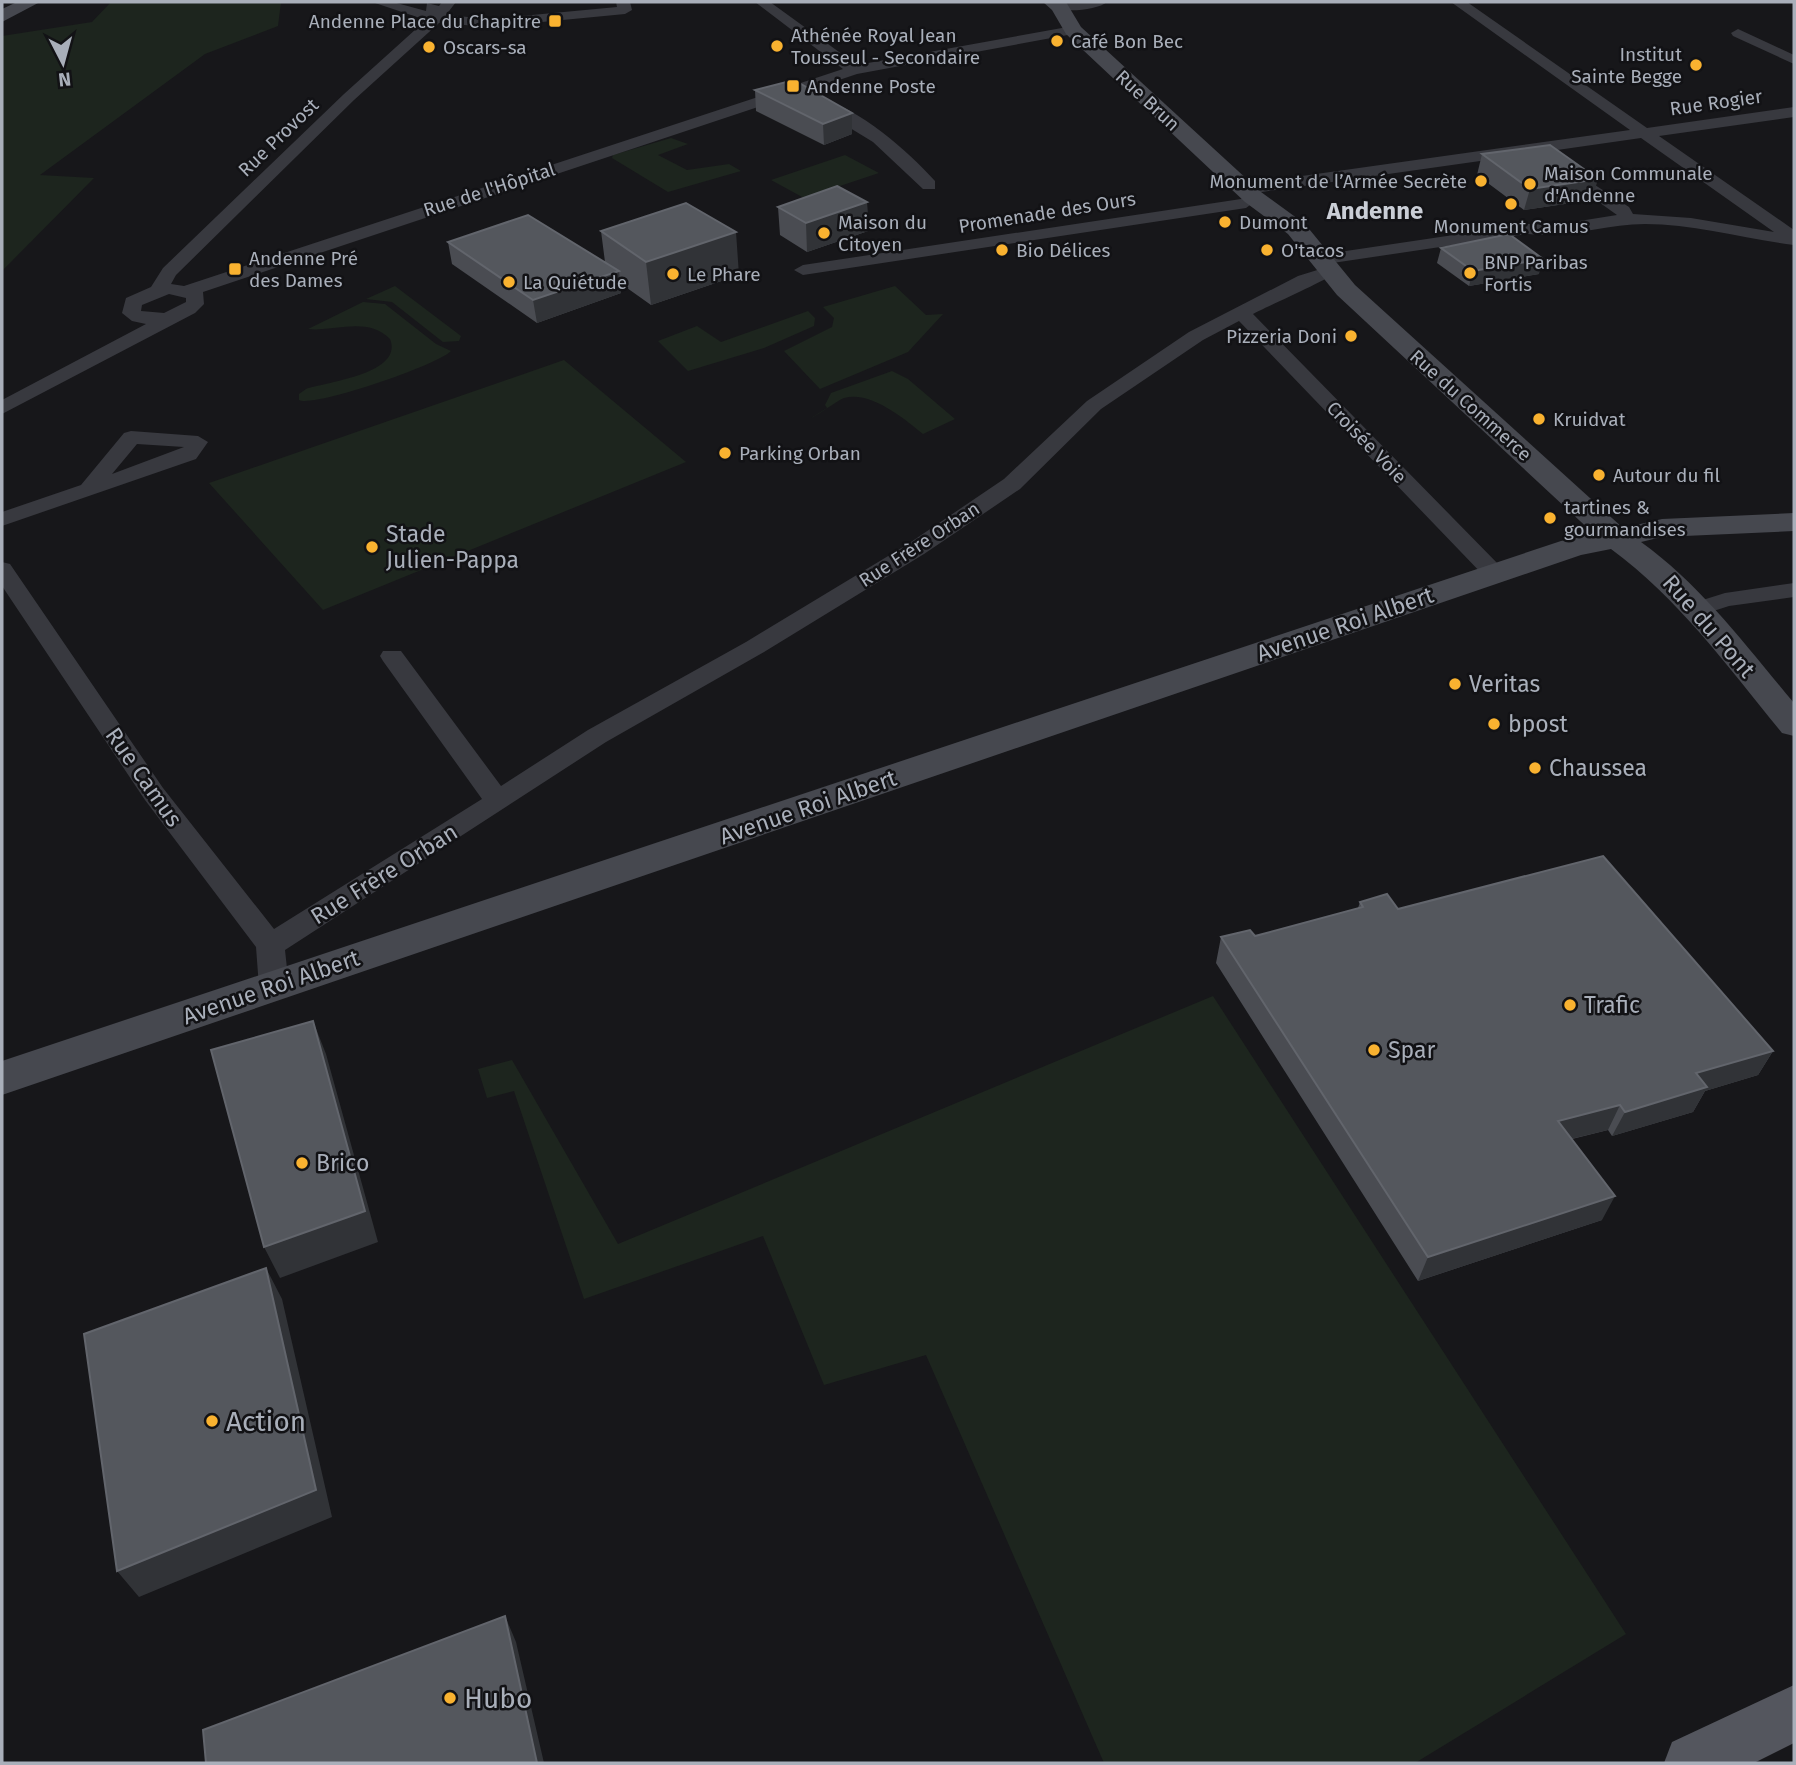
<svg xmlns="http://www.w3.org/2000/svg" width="1796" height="1765" font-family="'Fira Sans',sans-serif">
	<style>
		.green { fill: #1d251e }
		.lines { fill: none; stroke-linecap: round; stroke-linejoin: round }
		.street { fill: #38393f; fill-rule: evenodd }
		.secondary { fill: #46484f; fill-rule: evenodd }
		.primary { fill: #54565e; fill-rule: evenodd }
		.wall { fill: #4a4c52 }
		.shaded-wall { fill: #313337 }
		.building { fill: #54575d; stroke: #62656c; stroke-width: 2 }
		.poi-dot { fill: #f9b230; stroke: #121215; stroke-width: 2.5 }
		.labels { text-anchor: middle; stroke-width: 5; stroke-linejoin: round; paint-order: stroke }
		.far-poi-label { font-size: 19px; fill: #a9afba; stroke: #121215; text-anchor: start }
		.far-street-label { font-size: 19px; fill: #a9afba; stroke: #121215 }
		.poi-label { font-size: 23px; fill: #a9afba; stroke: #121215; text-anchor: start }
		.street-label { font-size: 23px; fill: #a9afba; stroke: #121215 }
		.far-district-label { font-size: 24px; font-weight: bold; fill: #caced6; stroke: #121215 }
		.near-poi-label { font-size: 28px; fill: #a9afba; stroke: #121215; text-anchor: start }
	</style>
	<rect width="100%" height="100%" fill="#17171a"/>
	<!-- green -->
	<path class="green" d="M 111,2 L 281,2 L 278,26 L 205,54 L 40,175 L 94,178 L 2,271 L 2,36 L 92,22 Z
		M 671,138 L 688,144 L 658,155 L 687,170 L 729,164 L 741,171 L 668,192 L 612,158 L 613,155 Z
		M 845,155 L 879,173 L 804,198 L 771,180 Z
		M 395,286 L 461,336 L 459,341 L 443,342 L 392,302 L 366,299 Z
		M 895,286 L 926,315 L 943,314 L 908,352 L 820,389 L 784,351 L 832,327 L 834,318 L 823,307 Z
		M 363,302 L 385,304 L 436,344 L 451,351 C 438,365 313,408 299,400 L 299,394 L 306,389 C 326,382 404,374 390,339 C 367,316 335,332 308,329 Z
		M 808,311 L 815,318 L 814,326 L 764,348 L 688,371 L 658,341 L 697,326 L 721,342 Z
		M 564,360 L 686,462 L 323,610 L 209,483 Z
		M 892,371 L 908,379 L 955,419 L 923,434 C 905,419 870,390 844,398 C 838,400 820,414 811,418 L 827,408 L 825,405 L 831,393 Z
		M 1213,996 L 1626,1634 L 1415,1763 L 1104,1763 L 926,1355 L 824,1385 L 763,1236 L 584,1299 L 514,1091 L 487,1098 L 478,1069 L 512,1060 L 618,1244 Z"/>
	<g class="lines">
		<!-- street -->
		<path class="street" d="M 372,2 L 393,2 L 426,11 L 427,3 L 439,6 L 442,2 L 456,2 L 446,15 L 490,19 L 617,7 L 616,2 L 630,2 L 632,10 L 625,14 L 490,27 L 439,23 L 354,100 L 176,275 L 171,284 L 184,286 L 843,69 L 755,2 L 770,2 L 857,65 L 1073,26 L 1080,30 L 1073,34 L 857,74 L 203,292 L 204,304 L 195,313 L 2,414 L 2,400 L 146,324 L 132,321 L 122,313 L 126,298 L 151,287 L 163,268 L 344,94 L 426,20 ZM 169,294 L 186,298 L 186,302 L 164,313 L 141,311 L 142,305 Z
			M 1107,2 C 1098,10 1061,14 1052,6 L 1061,2 Z
			M 1451,2 L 1467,2 L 1647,128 L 1794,107 L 1794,117 L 1659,136 L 1794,230 L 1794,245 C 1745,239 1695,224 1645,224 C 1605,224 1568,239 1528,234 L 1319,265 L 1310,260 L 1319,255 L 1528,224 L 1554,225 L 1617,215 L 1558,173 L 1556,170 L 1564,165 L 1629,207 L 1633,214 L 1691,218 L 1774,232 L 1641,138 L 1255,193 L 1261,197 L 1246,208 L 803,275 L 794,270 L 803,265 L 1241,199 L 1247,194 L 1237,189 L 1245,184 L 1630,130 Z
			M 1738,29 L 1794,55 L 1794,64 L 1733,36 L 1731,33 Z
			M 819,98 C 859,108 908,151 935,181 L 935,189 L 923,189 L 873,142 L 814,106 L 814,100 Z
			M 1327,267 L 1333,268 L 1336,272 C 1330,279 1266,307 1253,314 L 1501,567 L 1504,572 L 1501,577 L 1485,577 L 1239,321 L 1203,340 L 1101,409 L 1020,489 L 924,554 L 764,652 L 606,742 L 285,950 L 289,987 L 285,995 L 274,998 L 263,995 L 259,987 L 256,947 L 145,800 L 2,586 L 2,562 L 10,564 L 163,788 L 274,929 L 482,799 L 383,661 L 380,656 L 383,651 L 401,651 L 501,786 L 588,730 L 746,642 L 908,544 L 1004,479 L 1087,401 L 1189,332 L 1298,276 Z
			M 131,431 L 198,436 L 208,442 L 196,459 L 2,526 L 2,512 L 81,485 L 124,433 ZM 137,444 L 184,447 L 112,474 Z
			M 1794,583 L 1794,597 L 1729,606 L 1698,616 L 1690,614 L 1686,609 L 1690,604 L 1725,593 Z"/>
		<!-- secondary -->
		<path class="secondary" d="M 17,2 L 40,2 L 2,22 L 2,9 Z
			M 1043,2 L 1066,2 L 1081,27 L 1261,192 L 1305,224 L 1355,285 L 1623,528 L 1662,519 L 1794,513 L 1794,531 L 1662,537 L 1641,542 C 1702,586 1746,646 1794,703 L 1794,736 L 1782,733 C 1728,667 1679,599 1611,549 L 1581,555 L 2,1095 L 2,1061 L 1561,541 L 1594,534 L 1337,295 L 1288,234 L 1245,202 L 1066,34 L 1052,10 Z"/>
		<!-- primary -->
		<path class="primary" d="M 1794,1685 L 1794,1743 L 1754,1763 L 1664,1763 L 1672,1742 Z"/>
	</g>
	<!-- wall -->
	<path class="wall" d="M 755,90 L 852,134 L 824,145 L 756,111 Z
		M 1482,154 L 1592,200 L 1524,210 L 1477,175 Z
		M 867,202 L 868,231 L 807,252 L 780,235 L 778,207 Z
		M 601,231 L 739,275 L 651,305 L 620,283 L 621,293 L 537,323 L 452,264 L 448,242 L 605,262 Z
		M 1441,248 L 1539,274 L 1469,286 L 1437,263 Z
		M 1360,902 L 1398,909 L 1773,1051 L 1758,1075 L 1705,1091 L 1693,1112 L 1612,1136 L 1608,1130 L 1572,1139 L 1602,1220 L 1418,1281 L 1216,963 L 1221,937 L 1255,936 L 1358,908 Z"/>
	<!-- shaded-wall -->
	<path class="shaded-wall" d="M 852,113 L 852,134 L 824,145 L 823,124 Z
		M 1598,179 L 1592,200 L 1524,210 L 1530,189 Z
		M 867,202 L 868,231 L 807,252 L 806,223 Z
		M 736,232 L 739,275 L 651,305 L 646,262 Z
		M 1543,259 L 1539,274 L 1469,286 L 1473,271 Z
		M 619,271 L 621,293 L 537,323 L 533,300 Z
		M 313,1021 L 326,1054 L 378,1242 L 280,1278 L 264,1247 Z
		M 1773,1051 L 1758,1075 L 1705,1091 L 1693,1112 L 1612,1136 L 1625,1112 L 1696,1073 Z
		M 1620,1105 L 1608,1130 L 1546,1145 L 1558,1121 Z
		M 1615,1196 L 1602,1220 L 1418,1281 L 1428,1257 Z
		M 266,1268 L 282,1299 L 332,1517 L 139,1597 L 117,1571 Z
		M 505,1616 L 516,1642 L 544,1763 L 537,1763 Z"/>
	<!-- building -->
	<path class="building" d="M 794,80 L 852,113 L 823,124 L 755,90 Z
		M 1550,145 L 1598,179 L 1530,189 L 1482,154 Z
		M 837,186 L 867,202 L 806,223 L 778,207 Z
		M 686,203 L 736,232 L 646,262 L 601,231 Z
		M 528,215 L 619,271 L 533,300 L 448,242 Z
		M 1509,234 L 1543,259 L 1473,271 L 1441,248 Z
		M 1603,856 L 1773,1051 L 1696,1073 L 1707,1087 L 1625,1112 L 1620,1105 L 1558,1121 L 1615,1196 L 1428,1257 L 1221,937 L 1250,930 L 1255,936 L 1363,907 L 1360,902 L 1387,894 L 1398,909 Z
		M 313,1021 L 365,1211 L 264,1247 L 211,1050 Z
		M 266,1268 L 316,1490 L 117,1571 L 84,1334 Z
		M 505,1616 L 537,1763 L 206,1763 L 203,1730 Z"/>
	<!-- markers -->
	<g class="poi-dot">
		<rect x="548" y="14" width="14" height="14" rx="3.5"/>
		<circle cx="1057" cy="41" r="7"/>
		<circle cx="777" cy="46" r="7"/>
		<circle cx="429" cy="47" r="7"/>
		<circle cx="1696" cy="65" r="7"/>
		<rect x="786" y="79" width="14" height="14" rx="3.5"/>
		<circle cx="1481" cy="181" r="7"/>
		<circle cx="1530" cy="184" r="7"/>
		<circle cx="1511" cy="204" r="7"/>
		<circle cx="1225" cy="222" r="7"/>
		<circle cx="824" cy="233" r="7"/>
		<circle cx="1002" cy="250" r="7"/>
		<circle cx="1267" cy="250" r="7"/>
		<rect x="228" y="262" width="14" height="14" rx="3.5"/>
		<circle cx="1470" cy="273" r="7"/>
		<circle cx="673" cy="274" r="7"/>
		<circle cx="509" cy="282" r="7"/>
		<circle cx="1351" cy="336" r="7"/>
		<circle cx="1539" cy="419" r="7"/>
		<circle cx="725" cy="453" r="7"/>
		<circle cx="1599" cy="475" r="7"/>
		<circle cx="1550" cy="518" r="7"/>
		<circle cx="372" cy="547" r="7"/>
		<circle cx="1455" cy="684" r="7"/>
		<circle cx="1494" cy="724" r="7"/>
		<circle cx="1535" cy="768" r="7"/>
		<circle cx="1570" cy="1005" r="7"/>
		<circle cx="1374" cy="1050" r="7"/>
		<circle cx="302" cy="1163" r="7"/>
		<circle cx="212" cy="1421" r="7"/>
		<circle cx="450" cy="1698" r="7"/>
	</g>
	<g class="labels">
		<!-- far-poi labels -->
		<g class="far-poi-label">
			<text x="541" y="28" text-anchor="end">Andenne Place du Chapitre</text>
			<text x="791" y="42">Athénée Royal Jean<tspan x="791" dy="22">Tousseul - Secondaire</tspan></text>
			<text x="1071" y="48">Café Bon Bec</text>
			<text x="443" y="54">Oscars-sa</text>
			<text x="1682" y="61" text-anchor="end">Institut<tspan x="1682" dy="22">Sainte Begge</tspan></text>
			<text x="807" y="93">Andenne Poste</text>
			<text x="1544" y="180">Maison Communale<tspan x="1544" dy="22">d'Andenne</tspan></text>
			<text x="1467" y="188" text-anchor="end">Monument de l’Armée Secrète</text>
			<text x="838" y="229">Maison du<tspan x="838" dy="22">Citoyen</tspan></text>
			<text x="1239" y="229">Dumont</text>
			<text x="1511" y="233" text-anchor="middle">Monument Camus</text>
			<text x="1016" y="257">Bio Délices</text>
			<text x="1281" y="257">O'tacos</text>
			<text x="249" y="265">Andenne Pré<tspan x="249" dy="22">des Dames</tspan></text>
			<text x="1484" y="269">BNP Paribas<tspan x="1484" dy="22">Fortis</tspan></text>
			<text x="687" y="281">Le Phare</text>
			<text x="523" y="289">La Quiétude</text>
			<text x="1337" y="343" text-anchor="end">Pizzeria Doni</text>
			<text x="1553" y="426">Kruidvat</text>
			<text x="739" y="460">Parking Orban</text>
			<text x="1613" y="482">Autour du fil</text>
			<text x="1564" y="514">tartines &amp;<tspan x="1564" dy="22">gourmandises</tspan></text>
		</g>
		<!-- far-street labels -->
		<g class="far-street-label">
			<text transform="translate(1148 100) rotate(43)" y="7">Rue Brun</text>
			<text transform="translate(1716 102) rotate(-8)" y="7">Rue Rogier</text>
			<text transform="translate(278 137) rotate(-44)" y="7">Rue Provost</text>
			<text transform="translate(489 189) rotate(-18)" y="7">Rue de l'Hôpital</text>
			<text transform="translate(1047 212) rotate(-9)" y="7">Promenade des Ours</text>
			<text transform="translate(1471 405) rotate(42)" y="7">Rue du Commerce</text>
			<text transform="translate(1367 442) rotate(46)" y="7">Croisée Voie</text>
			<text transform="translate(919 544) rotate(-33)" y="7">Rue Frère Orban</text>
		</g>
		<!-- poi labels -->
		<g class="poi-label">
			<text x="386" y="542">Stade<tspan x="386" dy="26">Julien-Pappa</tspan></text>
			<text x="1469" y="692">Veritas</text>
			<text x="1508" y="732">bpost</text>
			<text x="1549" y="776">Chaussea</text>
			<text x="1584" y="1013">Trafic</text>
			<text x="1388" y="1058">Spar</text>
			<text x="316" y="1171">Brico</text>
		</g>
		<!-- street labels -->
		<g class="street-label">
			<text transform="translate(1345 624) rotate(-19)" y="8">Avenue Roi Albert</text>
			<text transform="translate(1709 626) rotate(49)" y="8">Rue du Pont</text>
			<text transform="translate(144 777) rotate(55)" y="8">Rue Camus</text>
			<text transform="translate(808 807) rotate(-19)" y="8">Avenue Roi Albert</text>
			<text transform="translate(384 874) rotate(-32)" y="8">Rue Frère Orban</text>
			<text transform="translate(271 987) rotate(-19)" y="8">Avenue Roi Albert</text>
		</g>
		<!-- far-district labels -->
		<g class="far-district-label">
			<text x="1375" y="219">Andenne</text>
		</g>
		<!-- near-poi labels -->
		<g class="near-poi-label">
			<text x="226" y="1431">Action</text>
			<text x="464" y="1708">Hubo</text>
		</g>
	</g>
	<!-- border -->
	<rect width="1796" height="1765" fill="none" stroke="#a9afba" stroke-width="7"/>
	<!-- north arrow -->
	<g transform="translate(63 63) rotate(174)" stroke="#121215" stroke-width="5" paint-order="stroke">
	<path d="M0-5L12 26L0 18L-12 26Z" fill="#a9afba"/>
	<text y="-10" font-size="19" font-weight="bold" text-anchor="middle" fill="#a9afba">N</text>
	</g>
</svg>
